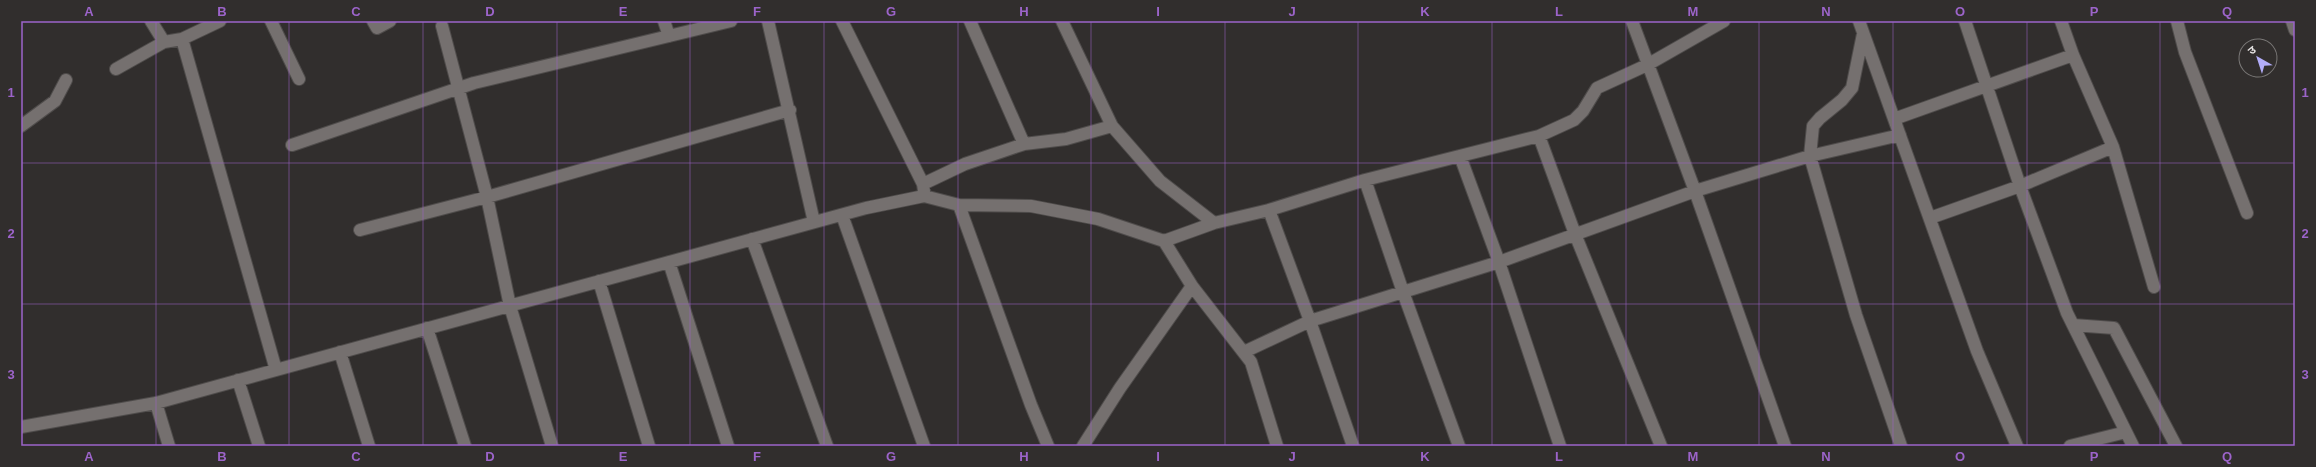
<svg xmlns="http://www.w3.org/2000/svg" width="2316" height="467" font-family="Helvetica,'Noto Sans Devanagari',sans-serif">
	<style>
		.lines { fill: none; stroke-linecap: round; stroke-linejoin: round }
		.street-casing { stroke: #4f4c4b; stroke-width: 14 }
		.street { stroke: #75706f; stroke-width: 12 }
		.grid { fill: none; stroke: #9c64ca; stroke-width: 1; stroke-opacity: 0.55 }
		.neatline { fill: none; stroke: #9c64ca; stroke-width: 1.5 }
		.grid-label { font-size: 13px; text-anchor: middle; font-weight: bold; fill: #9c64ca }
	</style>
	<rect width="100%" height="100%" fill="#312e2d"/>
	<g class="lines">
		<!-- street casing -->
		<g class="street-casing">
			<path id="street" d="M 151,21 L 164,42
				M 271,21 L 299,79
				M 373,21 L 377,28 L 390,21
				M 664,21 L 669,36
				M 768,21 L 814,222
				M 842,21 L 923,184 L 924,191
				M 970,21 L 1024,144
				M 1062,21 L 1112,126 L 1160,181 L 1214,223
				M 1632,21 L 1695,191 L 1785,446
				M 1859,21 L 1977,351 L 2017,446
				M 1965,21 L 2020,186 L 2067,313 L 2133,446
				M 2061,21 L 2073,55 L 2113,147 L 2154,287
				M 2177,21 L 2185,52 L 2247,213
				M 2292,21 L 2295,30
				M 442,26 L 487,197 L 510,306 L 552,446
				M 1863,34 L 1852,88 L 1842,100 L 1820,118 L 1813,126 L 1810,156 L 1856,315 L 1901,446
				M 182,39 L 276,370
				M 116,69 L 164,42 L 182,39 L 220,21
				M 1894,119 L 2073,55
				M 21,126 L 55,101 L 66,80
				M 1539,136 L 1575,234 L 1661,446
				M 292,145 L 474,83 L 731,21
				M 1460,156 L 1499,262 L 1560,446
				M 1365,180 L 1403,292 L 1459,446
				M 923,184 L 965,164 L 1024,144 L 1066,139 L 1112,126
				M 959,205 L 1031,405 L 1048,446
				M 1269,210 L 1310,321 L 1353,446
				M 842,215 L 924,446
				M 1930,218 L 2020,186 L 2113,147
				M 360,230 L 487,197 L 790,110
				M 752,239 L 827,446
				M 669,262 L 728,446
				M 599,281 L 649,446
				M 1192,286 L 1251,362 L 1277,446
				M 2073,325 L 2114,328 L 2176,446
				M 427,328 L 465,446
				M 340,352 L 369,446
				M 1244,352 L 1310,321 L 1499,262 L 1695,191 L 1810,156 L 1900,135
				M 238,380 L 259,446
				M 156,403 L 169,446
				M 21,427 L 156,403 L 866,208 L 924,196 L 959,205 L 1031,206 L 1098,219 L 1164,241 L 1214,223 L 1269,210 L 1365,180 L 1539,136 L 1574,120 L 1583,111 L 1597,88 L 1647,65 L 1724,21
				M 1083,446 L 1120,388 L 1192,286 L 1164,241
				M 2070,446 L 2126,432"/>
		</g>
		<!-- street -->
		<use href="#street" class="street"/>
	</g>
	<!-- grid -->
	<path class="grid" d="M 156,21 L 156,446M 289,21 L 289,446M 423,21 L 423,446M 557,21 L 557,446M 690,21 L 690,446M 824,21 L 824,446M 958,21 L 958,446M 1091,21 L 1091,446M 1225,21 L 1225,446M 1358,21 L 1358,446M 1492,21 L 1492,446M 1626,21 L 1626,446M 1759,21 L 1759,446M 1893,21 L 1893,446M 2027,21 L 2027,446M 2160,21 L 2160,446M 21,163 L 2295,163M 21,304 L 2295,304"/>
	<!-- border -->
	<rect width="2316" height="467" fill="none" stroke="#312e2d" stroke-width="44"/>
	<!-- north arrow -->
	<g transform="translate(2258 58) rotate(321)"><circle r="19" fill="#312e2d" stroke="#7a7877"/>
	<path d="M0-3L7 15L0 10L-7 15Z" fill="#b2adf9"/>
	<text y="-6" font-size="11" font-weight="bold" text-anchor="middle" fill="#e8e6e5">उ</text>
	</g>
	<rect x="22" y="22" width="2272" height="423" class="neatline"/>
	<g class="grid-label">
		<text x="89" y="16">A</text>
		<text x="222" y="16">B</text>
		<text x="356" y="16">C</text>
		<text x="490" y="16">D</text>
		<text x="623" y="16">E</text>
		<text x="757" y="16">F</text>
		<text x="891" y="16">G</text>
		<text x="1024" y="16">H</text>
		<text x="1158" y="16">I</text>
		<text x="1292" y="16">J</text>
		<text x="1425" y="16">K</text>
		<text x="1559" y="16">L</text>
		<text x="1693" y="16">M</text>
		<text x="1826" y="16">N</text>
		<text x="1960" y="16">O</text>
		<text x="2094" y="16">P</text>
		<text x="2227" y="16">Q</text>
		<text x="11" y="97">1</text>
		<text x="2305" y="97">1</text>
		<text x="11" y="238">2</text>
		<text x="2305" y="238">2</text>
		<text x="11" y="379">3</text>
		<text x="2305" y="379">3</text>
		<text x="89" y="461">A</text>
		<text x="222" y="461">B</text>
		<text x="356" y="461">C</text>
		<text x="490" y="461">D</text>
		<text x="623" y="461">E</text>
		<text x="757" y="461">F</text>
		<text x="891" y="461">G</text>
		<text x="1024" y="461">H</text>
		<text x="1158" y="461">I</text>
		<text x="1292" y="461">J</text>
		<text x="1425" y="461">K</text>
		<text x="1559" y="461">L</text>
		<text x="1693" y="461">M</text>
		<text x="1826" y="461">N</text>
		<text x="1960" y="461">O</text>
		<text x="2094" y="461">P</text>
		<text x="2227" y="461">Q</text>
	</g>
</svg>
